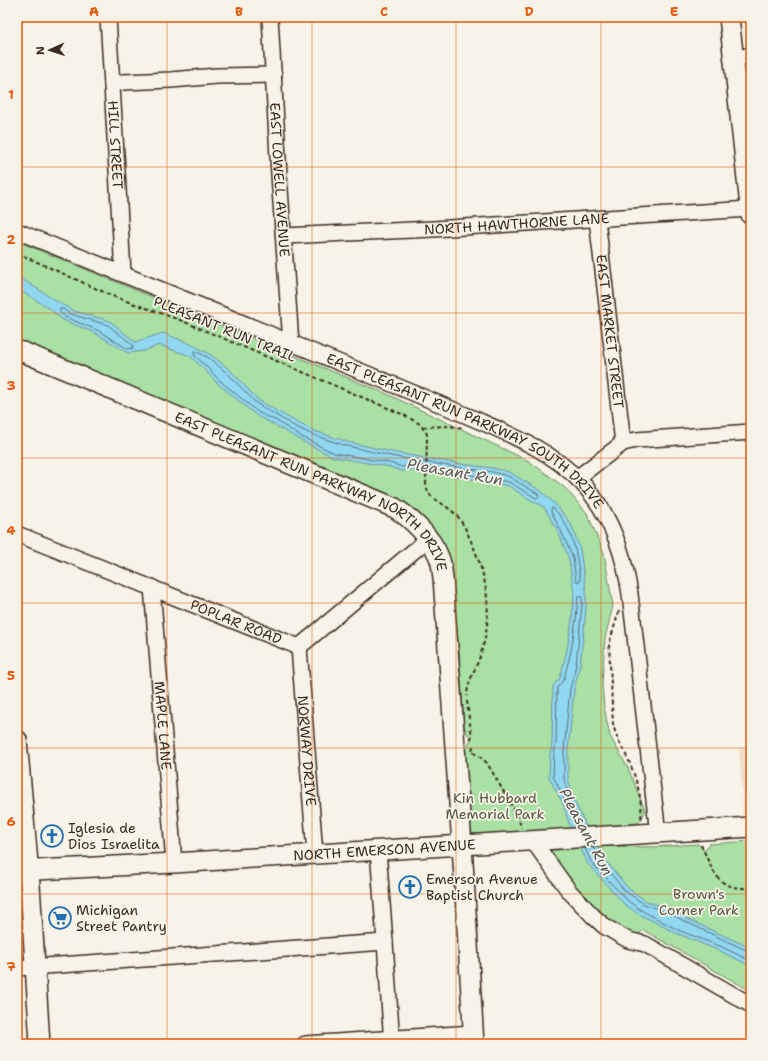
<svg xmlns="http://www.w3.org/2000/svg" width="768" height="1061" font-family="'Shantell Sans',sans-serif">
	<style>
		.built { fill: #eedfcc }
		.green { fill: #a9e0a4; stroke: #728561 }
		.water { fill: #90d7f1; stroke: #6e929d }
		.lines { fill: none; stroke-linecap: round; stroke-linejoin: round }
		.shore { stroke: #5d6f72; stroke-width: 1 }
		.minor-casing { stroke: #3b2a1e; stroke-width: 18 }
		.major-casing { stroke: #3b2a1e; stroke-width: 22 }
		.path { stroke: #3b2a1e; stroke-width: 2; stroke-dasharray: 4 3; stroke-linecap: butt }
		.minor { stroke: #f7f3e8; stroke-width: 15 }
		.major { stroke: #f7f3e8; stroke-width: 19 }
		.grid { fill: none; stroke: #e8590c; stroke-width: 1; stroke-opacity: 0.55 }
		.labels { text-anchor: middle; stroke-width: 3.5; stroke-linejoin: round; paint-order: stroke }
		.street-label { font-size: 14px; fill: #3b2a1e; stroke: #f7f3e8 }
		.park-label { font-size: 14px; fill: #565840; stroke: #f7f3e8 }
		.poi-label { font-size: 14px; fill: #3b2a1e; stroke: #f7f3e8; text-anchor: start }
		.water-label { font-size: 15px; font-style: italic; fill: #505553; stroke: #f7f3e8 }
		.neatline { fill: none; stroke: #e8590c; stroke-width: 1.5 }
		.grid-label { font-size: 13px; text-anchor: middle; font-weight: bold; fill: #e8590c }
	</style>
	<rect width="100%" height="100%" fill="#f7f3e8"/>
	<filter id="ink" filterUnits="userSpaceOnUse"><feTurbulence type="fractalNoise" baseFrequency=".025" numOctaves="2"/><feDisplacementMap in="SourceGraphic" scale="8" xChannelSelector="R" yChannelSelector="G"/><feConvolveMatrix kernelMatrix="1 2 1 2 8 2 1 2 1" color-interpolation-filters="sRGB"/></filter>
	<g filter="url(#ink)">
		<!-- built -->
		<path class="built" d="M 739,748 L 751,748 L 751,819 L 744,820 Z"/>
		<!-- green -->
		<path class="green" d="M 17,241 L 387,394 L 529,461 L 564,487 L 587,513 L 604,553 L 613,606 L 605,638 L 602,684 L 604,707 L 610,736 L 628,768 L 645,810 L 642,819 L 638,823 L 563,830 L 480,835 L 471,833 L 464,752 L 472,738 L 468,735 L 464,726 L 459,649 L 448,556 L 415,511 L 403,501 L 364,484 L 17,342 Z
			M 751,841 L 751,991 L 643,930 L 634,940 L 620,933 L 570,887 L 549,853 L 550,850 L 556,850 L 608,846 L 653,847 L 698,844 L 704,851 L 709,844 Z"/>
		<!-- water -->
		<path class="water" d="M 17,276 L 71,310 L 110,321 L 135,342 L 163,333 L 191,344 L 211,355 L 230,370 L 258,400 L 296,422 L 315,431 L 348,442 L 397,453 L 461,464 L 493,468 L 509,472 L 541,491 L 556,505 L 571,524 L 580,549 L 586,590 L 586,606 L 584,630 L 580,665 L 574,690 L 568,751 L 568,778 L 574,800 L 585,824 L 605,860 L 628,888 L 646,901 L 672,910 L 687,919 L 751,948 L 751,966 L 720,951 L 676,933 L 637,913 L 624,904 L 588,864 L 569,823 L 563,804 L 549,777 L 550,754 L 552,743 L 553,686 L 560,678 L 567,650 L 572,620 L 574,593 L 569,559 L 558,532 L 544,507 L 524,496 L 509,486 L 423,470 L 401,471 L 390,467 L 333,457 L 300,440 L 273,424 L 257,416 L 216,382 L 206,371 L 190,356 L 159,345 L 144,351 L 128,353 L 95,333 L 63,320 L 49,308 L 17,289 Z"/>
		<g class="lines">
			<!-- shore -->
			<path class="shore" d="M 60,309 L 63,309 L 70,314 L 108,325 L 133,345 L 133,348 L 128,349 L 97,330 L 65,317 L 60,312 Z
				M 195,351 L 209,358 L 227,373 L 256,403 L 294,426 L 313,435 L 347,446 L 396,457 L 461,468 L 493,472 L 508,476 L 538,494 L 539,497 L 536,498 L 509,482 L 424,466 L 402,467 L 390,463 L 334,453 L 302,437 L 275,420 L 259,413 L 219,380 L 209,369 L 194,355 L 194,353 Z
				M 553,508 C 573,527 577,554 580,580 L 579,582 L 576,581 L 573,558 L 561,531 L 551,511 L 551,509 Z
				M 579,596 L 582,597 L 582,606 L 576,665 L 570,689 L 564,751 L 564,779 L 569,799 L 567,801 L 565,800 L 553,776 L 554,754 L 556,743 L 557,688 L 564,679 L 571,651 L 576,620 L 578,597 Z
				M 576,827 L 568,807 L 570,804 L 572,805 L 582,827
				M 593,847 L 602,863 L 625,891 L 644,904 L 671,914 L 686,922 L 748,951 L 751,951
				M 585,848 L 591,862 L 627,900 L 639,909 L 678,930 L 722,947 L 751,961"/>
			<!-- minor casing -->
			<g class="minor-casing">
				<g id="minor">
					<path id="s1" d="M 108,17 L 123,273"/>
					<path id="s2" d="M 270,17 L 279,175 L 291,343"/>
					<path d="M 733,59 L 751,55"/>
					<path d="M 112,84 L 123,82 L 171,80 L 217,76 L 274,75"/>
					<path id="s3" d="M 597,219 L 623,443"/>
					<path id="s4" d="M 17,231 C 132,277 246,324 360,371 C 397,386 433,401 470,417 C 511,435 551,450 582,483 C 611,514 624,553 630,594 L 658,834"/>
					<path id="s5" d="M 284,236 L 433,229 L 750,209"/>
					<path d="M 577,478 L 623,443 L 636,440 L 751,432"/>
					<path id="s6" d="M 17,534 L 299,647"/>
					<path id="s7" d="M 152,587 L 174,863"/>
					<path id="s8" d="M 299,647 L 315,854"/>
					<path d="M 299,647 L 428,539"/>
					<path d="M 533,841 L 569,891 L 593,916 L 604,926 L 628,940 L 645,944 L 751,1005"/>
					<path d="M 378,850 L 385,942"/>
					<path d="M 17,968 L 385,942 L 392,1044"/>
					<path d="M 305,1044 L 473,1033"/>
				</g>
			</g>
			<!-- major casing -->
			<g class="major-casing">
				<g id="major">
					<path d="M 729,17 L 751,215"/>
					<path id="s9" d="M 17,351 L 23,352 L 395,508 C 412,519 431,537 439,557 C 442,564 442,571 443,578 L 462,845 L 474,1044"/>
					<path d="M 17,740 L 30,885 L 40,1044"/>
					<path id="s10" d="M 17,871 L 174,863 L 751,827"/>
				</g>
			</g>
			<!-- path -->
			<path class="path" d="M 17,253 L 115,297 L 180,320 L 404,415 L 420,424 L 427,434 L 426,485 C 427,489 428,493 431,496 C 433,498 438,501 441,503 C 447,507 454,512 459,518 C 463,524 467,531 469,537 C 487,575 494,613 481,653 C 477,668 467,681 467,696
				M 423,427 L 449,426 L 463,428
				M 619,611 L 609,644 L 613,724 C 616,737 622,747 628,759 C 636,777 643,800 641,820
				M 467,701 L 469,718 L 472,736 L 469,741
				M 473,746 L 472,752 L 479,756 L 487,763 L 515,811 L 519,819 L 521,828
				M 701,845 C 714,872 716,890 751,888"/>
			<!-- minor -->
			<use href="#minor" class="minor"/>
			<!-- major -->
			<use href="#major" class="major"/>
		</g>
	</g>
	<!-- grid -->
	<path class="grid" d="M 167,17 L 167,1044M 312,17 L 312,1044M 456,17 L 456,1044M 601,17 L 601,1044M 17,167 L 751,167M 17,313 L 751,313M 17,458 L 751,458M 17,603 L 751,603M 17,748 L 751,748M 17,894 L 751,894"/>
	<!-- icons -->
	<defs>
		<g id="church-ring" transform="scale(1.15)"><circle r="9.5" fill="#f7f3e8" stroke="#1f6fb2" stroke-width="1.5"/><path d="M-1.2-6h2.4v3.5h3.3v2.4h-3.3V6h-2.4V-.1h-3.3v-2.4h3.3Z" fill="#1f6fb2"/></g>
		<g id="supermarket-ring" transform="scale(1.15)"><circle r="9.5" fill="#f7f3e8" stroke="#1f6fb2" stroke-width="1.5"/><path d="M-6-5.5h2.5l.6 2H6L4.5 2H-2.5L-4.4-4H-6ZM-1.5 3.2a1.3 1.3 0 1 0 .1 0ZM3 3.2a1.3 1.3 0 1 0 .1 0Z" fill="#1f6fb2"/></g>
	</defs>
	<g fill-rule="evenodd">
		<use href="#church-ring" x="52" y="836"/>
		<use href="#church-ring" x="410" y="887"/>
		<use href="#supermarket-ring" x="60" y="918"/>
	</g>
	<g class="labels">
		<!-- street labels -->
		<g class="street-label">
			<text dy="5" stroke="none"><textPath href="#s1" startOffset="128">HILL STREET</textPath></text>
			<text dy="5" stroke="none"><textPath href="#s2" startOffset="163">EAST LOWELL AVENUE</textPath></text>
			<text dy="5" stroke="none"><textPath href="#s5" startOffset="233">NORTH HAWTHORNE LANE</textPath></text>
			<text transform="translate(225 329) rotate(22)" y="5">PLEASANT RUN TRAIL</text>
			<text dy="5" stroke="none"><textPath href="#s3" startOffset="113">EAST MARKET STREET</textPath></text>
			<text dy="5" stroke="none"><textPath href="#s4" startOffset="493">EAST PLEASANT RUN PARKWAY SOUTH DRIVE</textPath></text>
			<text dy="5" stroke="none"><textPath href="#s9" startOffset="331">EAST PLEASANT RUN PARKWAY NORTH DRIVE</textPath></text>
			<text dy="5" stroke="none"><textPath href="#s6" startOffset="236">POPLAR ROAD</textPath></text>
			<text dy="5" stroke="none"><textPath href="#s7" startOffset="139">MAPLE LANE</textPath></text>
			<text dy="5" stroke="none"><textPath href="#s8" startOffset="104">NORWAY DRIVE</textPath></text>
			<text dy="5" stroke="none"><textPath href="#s10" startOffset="368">NORTH EMERSON AVENUE</textPath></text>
		</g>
		<!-- park labels -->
		<g class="park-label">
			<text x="495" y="803">Kin Hubbard<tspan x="495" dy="16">Memorial Park</tspan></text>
			<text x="699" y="899">Brown's<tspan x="699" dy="16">Corner Park</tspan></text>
		</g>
		<!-- poi labels -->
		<g class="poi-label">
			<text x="68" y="833">Iglesia de<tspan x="68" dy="16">Dios Israelita</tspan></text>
			<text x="426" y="884">Emerson Avenue<tspan x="426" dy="16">Baptist Church</tspan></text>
			<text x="76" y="915">Michigan<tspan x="76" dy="16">Street Pantry</tspan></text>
		</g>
		<!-- water labels -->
		<g class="water-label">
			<text transform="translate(455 472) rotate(10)" y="5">Pleasant Run</text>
			<text transform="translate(586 832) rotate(62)" y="5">Pleasant Run</text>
		</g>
	</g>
	<!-- margin -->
	<rect width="768" height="1061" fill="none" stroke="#f7f3e8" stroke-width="44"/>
	<!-- north arrow -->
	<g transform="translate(50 50) rotate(267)" stroke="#f7f3e8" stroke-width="3" paint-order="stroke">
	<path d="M0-3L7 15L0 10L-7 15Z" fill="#3b2a1e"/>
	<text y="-6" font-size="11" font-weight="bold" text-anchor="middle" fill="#3b2a1e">N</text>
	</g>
	<rect x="22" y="22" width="724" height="1017" class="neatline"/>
	<g class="grid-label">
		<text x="94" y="16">A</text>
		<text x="239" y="16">B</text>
		<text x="384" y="16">C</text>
		<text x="529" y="16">D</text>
		<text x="674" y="16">E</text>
		<text x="11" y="99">1</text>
		<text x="11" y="244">2</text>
		<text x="11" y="390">3</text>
		<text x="11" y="535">4</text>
		<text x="11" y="680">5</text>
		<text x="11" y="826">6</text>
		<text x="11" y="971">7</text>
	</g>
</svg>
